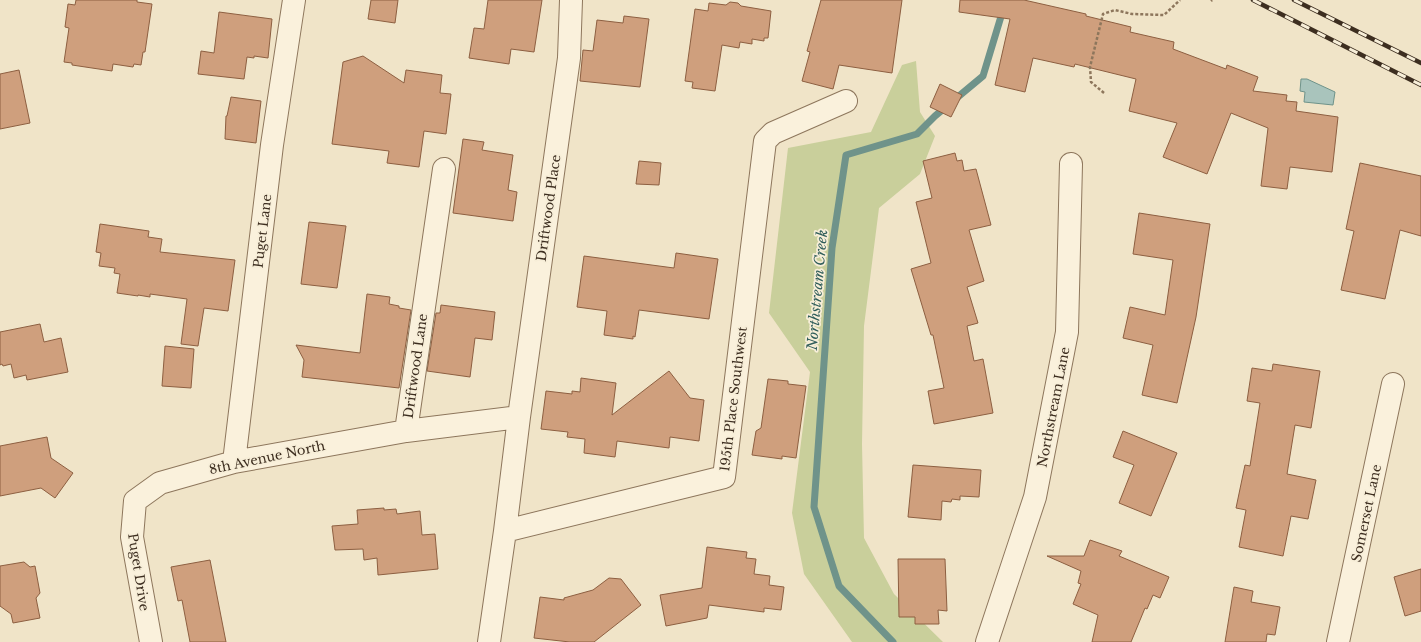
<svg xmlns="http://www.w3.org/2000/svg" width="1421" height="642" font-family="'Libre Baskerville',serif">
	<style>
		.green { fill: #c9cf9b }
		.water { fill: #a9c4bc; stroke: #6f938a }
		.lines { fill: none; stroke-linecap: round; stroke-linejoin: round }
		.stream { stroke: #6f938a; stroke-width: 7 }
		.building { fill: #cf9f7d; stroke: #8d5f41 }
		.minor-casing { stroke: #8d765c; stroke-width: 24 }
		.path { stroke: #8d765c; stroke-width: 2.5; stroke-dasharray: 3 2; stroke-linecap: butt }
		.minor { stroke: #faf1dc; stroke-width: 22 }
		.rail-casing { stroke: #3d2e20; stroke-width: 4.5 }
		.rail { stroke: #f7eed8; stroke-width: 3; stroke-dasharray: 9; stroke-linecap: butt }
		.labels { text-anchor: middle; stroke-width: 3.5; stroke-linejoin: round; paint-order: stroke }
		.street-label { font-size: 13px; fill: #3d2e20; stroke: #f7eed8 }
		.water-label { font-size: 14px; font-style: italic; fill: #2f5d5a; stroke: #f7eed8 }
	</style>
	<rect width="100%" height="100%" fill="#f0e4c8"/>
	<!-- green -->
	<path class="green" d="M 916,61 L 920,112 L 935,136 L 920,174 L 879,208 L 864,326 L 862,444 L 864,538 L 894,594 L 943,642 L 852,642 L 804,574 L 792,513 L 810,372 L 769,313 L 788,148 L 871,132 L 902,65 Z"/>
	<!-- water -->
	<path class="water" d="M 1301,79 L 1307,79 L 1335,92 L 1333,105 L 1304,102 L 1305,92 L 1300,91 Z"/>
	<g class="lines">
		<!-- stream -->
		<path class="stream" d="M 893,642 L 839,586 L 814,507 L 832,248 L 846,155 L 917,134 L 935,116 L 983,76 L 1006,0"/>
	</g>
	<!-- building -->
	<path class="building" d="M 76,0 L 137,0 L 137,2 L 152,4 L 145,52 L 143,52 L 141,65 L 134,64 L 133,67 L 113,64 L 112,71 L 72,65 L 72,63 L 64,62 L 69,28 L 65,27 L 68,4 L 75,5 Z
		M 371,0 L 398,0 L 395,23 L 368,19 Z
		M 488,0 L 542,0 L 534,52 L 511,49 L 509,64 L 469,58 L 474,28 L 484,29 Z
		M 821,0 L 902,0 L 892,73 L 839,65 L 833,89 L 802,81 L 810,52 L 807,51 Z
		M 960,0 L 1024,0 L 1086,14 L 1086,16 L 1131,27 L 1130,32 L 1174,42 L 1173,49 L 1226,69 L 1227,65 L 1258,77 L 1253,91 L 1287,95 L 1286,101 L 1297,102 L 1296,111 L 1338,117 L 1332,172 L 1290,167 L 1287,189 L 1261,186 L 1268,128 L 1231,113 L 1207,174 L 1163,157 L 1177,123 L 1129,111 L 1136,79 L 1075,64 L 1074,67 L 1033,58 L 1025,92 L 995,85 L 1010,19 L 959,12 Z
		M 730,2 L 738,3 L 741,6 L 771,11 L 768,38 L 764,38 L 764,41 L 752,39 L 752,44 L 740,42 L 739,48 L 722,45 L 715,91 L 692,88 L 693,82 L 685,81 L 695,9 L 708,11 L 709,3 L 726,5 Z
		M 219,12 L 272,19 L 268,58 L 254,56 L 254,58 L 247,57 L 244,79 L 198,74 L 201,51 L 214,53 Z
		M 624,16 L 649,19 L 640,87 L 580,81 L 583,50 L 593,51 L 597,20 L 623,23 Z
		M 363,56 L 404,83 L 406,70 L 442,75 L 440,93 L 451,94 L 446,134 L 424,131 L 419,167 L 387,163 L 389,151 L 332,144 L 343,62 Z
		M 19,70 L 30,123 L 0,129 L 0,74 Z
		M 940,84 L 962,95 L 951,117 L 930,107 Z
		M 231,97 L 261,101 L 256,143 L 225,139 L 226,116 L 227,116 Z
		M 463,139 L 484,142 L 482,150 L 513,155 L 508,190 L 517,192 L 513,221 L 453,213 Z
		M 955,153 L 957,161 L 962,160 L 964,171 L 976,169 L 991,225 L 969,230 L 984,281 L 967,287 L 978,323 L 967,326 L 974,361 L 983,359 L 993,413 L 934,424 L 928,391 L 944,388 L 933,335 L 931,335 L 911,269 L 931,263 L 916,202 L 932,198 L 923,161 Z
		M 639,161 L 661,163 L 659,185 L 636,184 Z
		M 1360,163 L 1421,176 L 1421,236 L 1400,230 L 1385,299 L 1341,290 L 1354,231 L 1346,229 Z
		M 1139,213 L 1210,224 L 1196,317 L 1177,403 L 1142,395 L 1153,345 L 1123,338 L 1130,307 L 1165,315 L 1173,260 L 1133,254 Z
		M 309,222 L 346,226 L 337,288 L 301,284 Z
		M 100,224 L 149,231 L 148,237 L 162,239 L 160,252 L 235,260 L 228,311 L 204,308 L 198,346 L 181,344 L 187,299 L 150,294 L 150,297 L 138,295 L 138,296 L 117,293 L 120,274 L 114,273 L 115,268 L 99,266 L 101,253 L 96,252 Z
		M 676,253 L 718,259 L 709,319 L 639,310 L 635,337 L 633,336 L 633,339 L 604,335 L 607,311 L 577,307 L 584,256 L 674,268 Z
		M 367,294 L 390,297 L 389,304 L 399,306 L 399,308 L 411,310 L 399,388 L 302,377 L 304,360 L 296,345 L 360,353 Z
		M 441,305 L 495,312 L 492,340 L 475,338 L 470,377 L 427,371 L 436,313 L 440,313 Z
		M 40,324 L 44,342 L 61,338 L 68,372 L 27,380 L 26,375 L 14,378 L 11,364 L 3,366 L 2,364 L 0,365 L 0,332 Z
		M 165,346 L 194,349 L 191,388 L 162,386 Z
		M 1273,364 L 1320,371 L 1311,428 L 1295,425 L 1287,474 L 1316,480 L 1308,519 L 1291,516 L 1283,556 L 1239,547 L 1246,510 L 1236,508 L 1245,465 L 1250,466 L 1260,403 L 1247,401 L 1252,368 L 1272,371 Z
		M 669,371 L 690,398 L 704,400 L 699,441 L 670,437 L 669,448 L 617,441 L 615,457 L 584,453 L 585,439 L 567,437 L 568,432 L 541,429 L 546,391 L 572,394 L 572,391 L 580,392 L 581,378 L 616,383 L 612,415 Z
		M 768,379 L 788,381 L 788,384 L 806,386 L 796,458 L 782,456 L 782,459 L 752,455 L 756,431 L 761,428 Z
		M 1123,431 L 1177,453 L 1151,516 L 1119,503 L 1134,465 L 1113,457 Z
		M 47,437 L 51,458 L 73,473 L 55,498 L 41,488 L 0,496 L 0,446 Z
		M 913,465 L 981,470 L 979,497 L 960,496 L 960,500 L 952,499 L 951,502 L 942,501 L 941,520 L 908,517 Z
		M 384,508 L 384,510 L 396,509 L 397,514 L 420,511 L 422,535 L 435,534 L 438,569 L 378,575 L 377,558 L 364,560 L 363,549 L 335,550 L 332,526 L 358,524 L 357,510 Z
		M 1090,540 L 1122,551 L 1119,556 L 1169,577 L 1160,598 L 1153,595 L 1147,609 L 1145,608 L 1131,642 L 1092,642 L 1098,615 L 1073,604 L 1081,584 L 1078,583 L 1081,571 L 1047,556 L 1084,556 Z
		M 707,547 L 747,552 L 746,558 L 756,559 L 754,574 L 770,576 L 769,585 L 784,587 L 781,610 L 764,608 L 764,612 L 709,605 L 707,618 L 666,626 L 660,595 L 702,588 Z
		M 898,559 L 945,559 L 947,611 L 938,610 L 939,624 L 915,624 L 915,617 L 899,617 Z
		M 210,560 L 226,642 L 190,642 L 182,600 L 178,601 L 171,567 Z
		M 24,562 L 30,567 L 35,566 L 40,593 L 36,598 L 40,618 L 13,623 L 11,614 L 0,606 L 0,566 Z
		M 1421,569 L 1421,611 L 1405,616 L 1394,577 Z
		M 609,578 L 621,579 L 641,605 L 594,642 L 570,642 L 534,638 L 540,597 L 564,600 L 564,598 L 593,590 Z
		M 1234,587 L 1253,591 L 1251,602 L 1280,607 L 1275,635 L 1267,634 L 1266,642 L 1225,642 Z"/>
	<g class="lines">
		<!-- minor casing -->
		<g class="minor-casing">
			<path id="minor" d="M 519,417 L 569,58 L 571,0
				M 406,431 L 444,169
				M 234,462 L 272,145 L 294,0
				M 151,642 L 132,537 L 135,501 L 160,483 L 234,462 L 406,431 L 519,417 L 505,531
				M 489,642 L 505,531 L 724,477 L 765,141 L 773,133 L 846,101
				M 987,642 L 1035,497 L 1067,332 L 1071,164
				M 1338,642 L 1393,384"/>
		</g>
		<!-- path -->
		<path class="path" d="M 1211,1 L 1212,0
			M 1104,93 L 1091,82 L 1090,67 L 1103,14 L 1115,10 L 1132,14 L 1164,15 L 1180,0"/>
		<!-- minor -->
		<use href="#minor" class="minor"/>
		<!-- rail casing -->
		<g class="rail-casing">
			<path id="rail" d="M 1253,0 L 1421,85
				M 1294,0 L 1421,63"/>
		</g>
		<!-- rail -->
		<use href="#rail" class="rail"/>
	</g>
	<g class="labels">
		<!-- street labels -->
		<g class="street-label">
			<text transform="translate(548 208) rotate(-82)" y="5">Driftwood Place</text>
			<text transform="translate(262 231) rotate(-83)" y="5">Puget Lane</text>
			<text transform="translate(415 366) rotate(-82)" y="5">Driftwood Lane</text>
			<text transform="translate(733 399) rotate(-83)" y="5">195th Place Southwest</text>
			<text transform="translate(1053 407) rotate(-79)" y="5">Northstream Lane</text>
			<text transform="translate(267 457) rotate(-12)" y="5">8th Avenue North</text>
			<text transform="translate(1366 513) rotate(-78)" y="5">Somerset Lane</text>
			<text transform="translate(139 572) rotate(81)" y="5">Puget Drive</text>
		</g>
		<!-- water labels -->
		<g class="water-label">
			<text transform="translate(817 290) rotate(-85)" y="5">Northstream Creek</text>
		</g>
	</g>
</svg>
